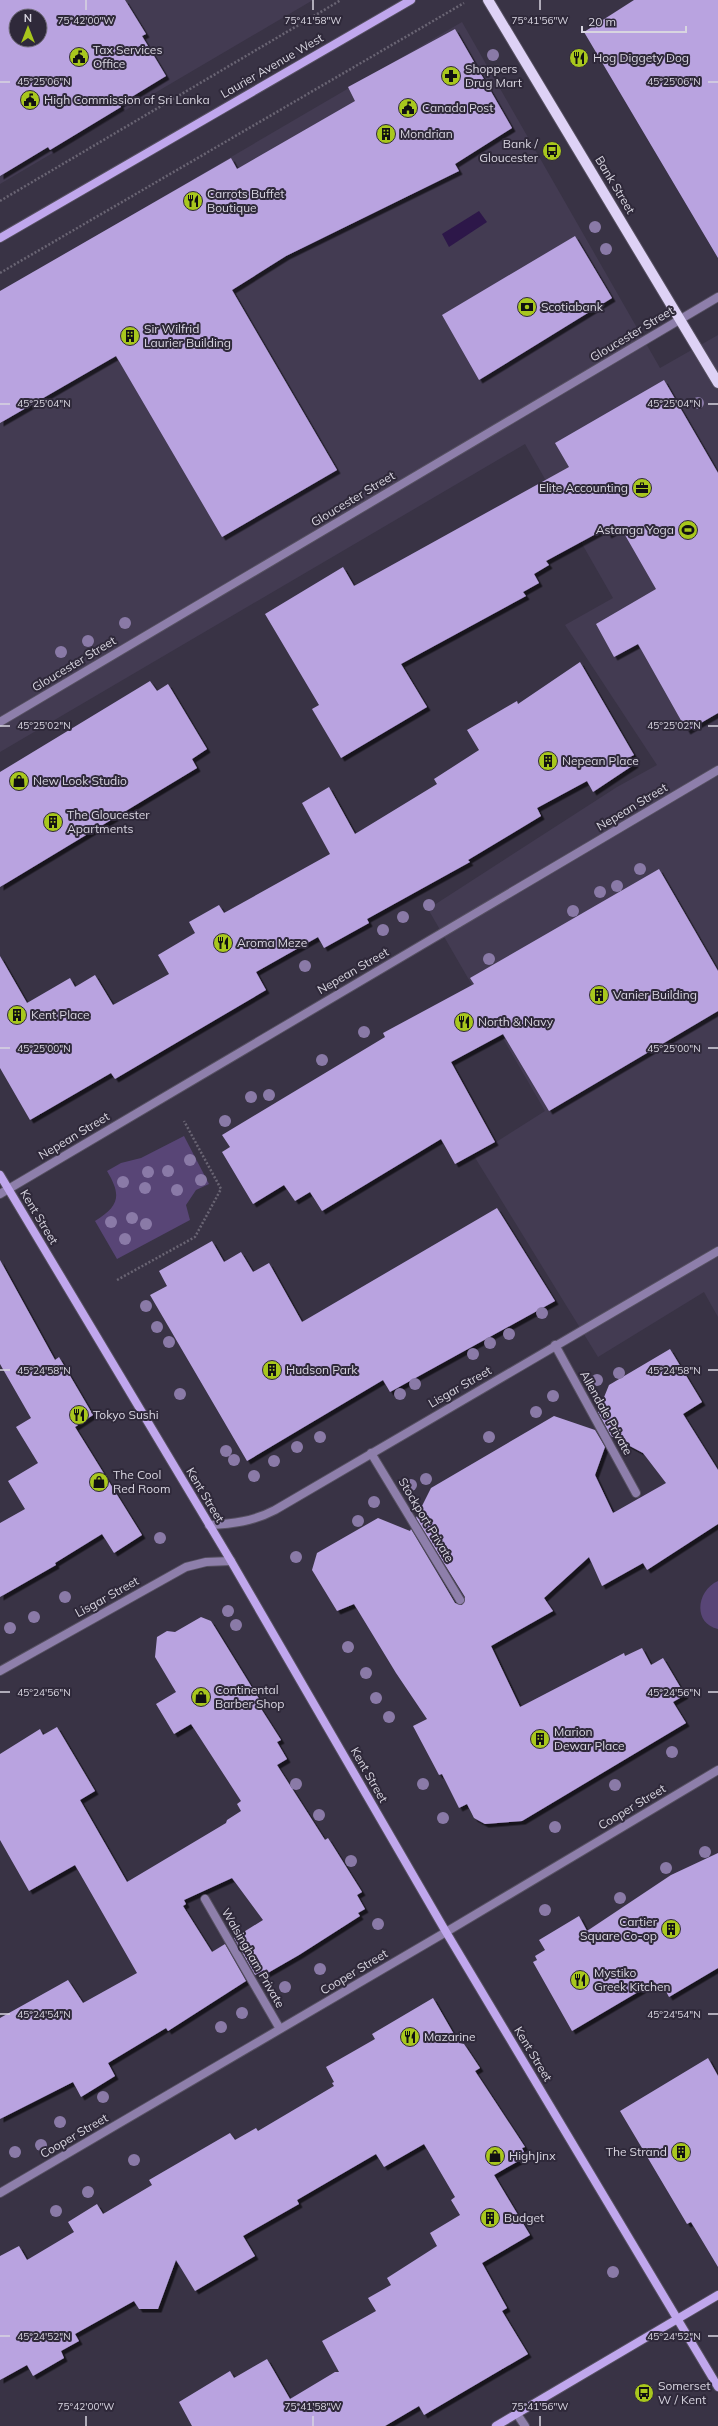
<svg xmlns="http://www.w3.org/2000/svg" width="718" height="2426" font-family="Mulish,sans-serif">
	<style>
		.built { fill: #433b52; fill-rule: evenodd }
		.green { fill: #584576 }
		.water { fill: #2d1749 }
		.building { fill: #b9a3e0; fill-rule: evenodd; filter: url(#shadow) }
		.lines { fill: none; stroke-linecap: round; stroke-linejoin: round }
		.street-casing { stroke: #565061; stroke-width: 10 }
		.secondary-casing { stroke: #565061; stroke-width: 10 }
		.primary-casing { stroke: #565061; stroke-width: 12 }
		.path { stroke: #6a6574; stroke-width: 2.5; stroke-dasharray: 2 2; stroke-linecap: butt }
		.street { stroke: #8e7fab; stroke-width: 8 }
		.secondary { stroke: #c0a7ed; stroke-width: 8 }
		.primary { stroke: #ded2f6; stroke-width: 10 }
		.tree { fill: #8a7aa7 }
		.ticks { fill: none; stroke: #d8d5e0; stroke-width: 1.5 }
		.labels { text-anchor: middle; stroke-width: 4; stroke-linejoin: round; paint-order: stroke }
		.poi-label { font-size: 12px; fill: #d8d5e0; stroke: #2f293a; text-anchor: start }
		.street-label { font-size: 12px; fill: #d8d5e0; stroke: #2f293a }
		.ticks-label { font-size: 10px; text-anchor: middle; fill: #d8d5e0; stroke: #2f293a; stroke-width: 4; stroke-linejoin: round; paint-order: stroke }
	</style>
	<defs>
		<filter id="shadow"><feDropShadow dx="3.5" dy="3.5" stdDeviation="0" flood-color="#0009"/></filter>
	</defs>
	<rect width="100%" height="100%" fill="#393345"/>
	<!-- built -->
	<path class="built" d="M 0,0 L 313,0 L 0,184 ZM 16,16 L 40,16 L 40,40 L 16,40 Z
		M 462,22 L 660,368 L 718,335 L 718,1317 L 704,1292 L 598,1357 L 474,1156 L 545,1111 L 428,909 L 617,787 L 657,765 L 565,625 L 613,598 L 525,444 L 0,752 L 0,292 Z"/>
	<!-- green -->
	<path class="green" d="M 184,1136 L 209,1184 L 196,1190 L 186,1205 L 190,1220 L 117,1259 L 95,1221 C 119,1206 122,1196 107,1171 L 121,1163 L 141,1158 Z
		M 718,1581 L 718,1629 C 692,1623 697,1590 718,1581 Z"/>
	<!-- water -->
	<path class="water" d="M 479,211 L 487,222 L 449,247 L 442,234 Z"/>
	<!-- building -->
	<path class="building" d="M 0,0 L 125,0 L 146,34 L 142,36 L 166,76 L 120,104 L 121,107 L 50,150 L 48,147 L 0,176 ZM 16,16 L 40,16 L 40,40 L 16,40 Z
		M 634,0 L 718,0 L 718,258 L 584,32 Z
		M 455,29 L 512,128 L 455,164 L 459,171 L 286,256 L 232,290 L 337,470 L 222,537 L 116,356 L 0,423 L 0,291 L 231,158 L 237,169 L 355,101 L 348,87 Z
		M 575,236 L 612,298 L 479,380 L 442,315 Z
		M 664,380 L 718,473 L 718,713 L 687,731 L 638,644 L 614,657 L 596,624 L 656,589 L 621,528 L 608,535 L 605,529 L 546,561 L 549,565 L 534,574 L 539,583 L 523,592 L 526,596 L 401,664 L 427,707 L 341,758 L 312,709 L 319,705 L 265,614 L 343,567 L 354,586 L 569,467 L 555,443 Z
		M 580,662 L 634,755 L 630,757 L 635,764 L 593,792 L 587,781 L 537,808 L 541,816 L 468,860 L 470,862 L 367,919 L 369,923 L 324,948 L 318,937 L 256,972 L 266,990 L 115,1079 L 111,1073 L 30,1120 L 0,1068 L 0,956 L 27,1003 L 70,978 L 75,987 L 95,975 L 113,1005 L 169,974 L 158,955 L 195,933 L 189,922 L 219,905 L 224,913 L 330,854 L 302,803 L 329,787 L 355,834 L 437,784 L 434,779 L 479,750 L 467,730 L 517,701 L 518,704 Z
		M 150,681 L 157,691 L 168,684 L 207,749 L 192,759 L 197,768 L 0,887 L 0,772 Z
		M 659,869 L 718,971 L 718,1011 L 549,1111 L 503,1034 L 451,1062 L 495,1142 L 455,1164 L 441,1139 L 322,1211 L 310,1192 L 295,1201 L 284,1185 L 253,1204 L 222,1152 L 230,1147 L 222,1135 L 385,1037 L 383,1033 L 474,984 L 470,978 Z
		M 497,1208 L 555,1301 L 390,1392 L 383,1380 L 247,1461 L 150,1295 L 167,1286 L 159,1271 L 212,1241 L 224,1262 L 241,1252 L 253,1272 L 269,1263 L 302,1322 Z
		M 0,1260 L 55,1360 L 59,1357 L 93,1415 L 75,1427 L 142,1535 L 114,1553 L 102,1534 L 55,1563 L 56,1565 L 0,1597 L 0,1523 L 25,1509 L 8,1481 L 38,1463 L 16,1427 L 31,1418 L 0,1364 Z
		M 670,1349 L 702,1402 L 683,1414 L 718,1470 L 718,1524 L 647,1570 L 643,1563 L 602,1586 L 589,1557 L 544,1598 L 553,1611 L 491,1646 L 520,1707 L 624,1653 L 625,1656 L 642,1648 L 651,1665 L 663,1658 L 685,1695 L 673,1702 L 686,1723 L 522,1821 L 485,1824 L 474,1818 L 467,1804 L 459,1808 L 442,1774 L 439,1775 L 413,1726 L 427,1719 L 396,1673 L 354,1604 L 337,1611 L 312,1570 L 317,1553 L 378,1518 L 410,1531 L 411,1529 L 455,1603 L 462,1605 L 465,1597 L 416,1518 L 431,1488 L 554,1416 L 595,1430 L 605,1447 L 595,1475 L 613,1513 L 666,1483 L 643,1453 L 611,1436 L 598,1412 L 609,1385 Z
		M 201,1617 L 211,1621 L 261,1702 L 258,1704 L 281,1740 L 277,1742 L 287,1759 L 277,1765 L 325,1840 L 328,1838 L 362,1892 L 357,1895 L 365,1909 L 358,1913 L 360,1916 L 299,1955 L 266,1974 L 264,1970 L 255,1975 L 234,1938 L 263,1920 L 232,1878 L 184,1900 L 186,1904 L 183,1906 L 212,1952 L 225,1944 L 246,1981 L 168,2031 L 166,2028 L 108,2063 L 115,2076 L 81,2097 L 73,2082 L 0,2119 L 0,2018 L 68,1980 L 83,2003 L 137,1973 L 75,1865 L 29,1891 L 0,1840 L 0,1754 L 40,1729 L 43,1735 L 57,1727 L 95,1791 L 80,1800 L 127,1882 L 226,1823 L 227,1820 L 241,1811 L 237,1804 L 241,1801 L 191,1724 L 174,1734 L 156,1704 L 176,1692 L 155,1657 L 157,1637 L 167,1631 L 175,1632 Z
		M 718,1853 L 718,1968 L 669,1997 L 662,1984 L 657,1987 L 655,1982 L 572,2031 L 533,1962 L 537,1960 L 535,1956 L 545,1950 L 539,1940 L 579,1916 L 587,1931 L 671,1875 Z
		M 433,1998 L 459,2043 L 464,2044 L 480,2068 L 475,2071 L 525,2147 L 522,2148 L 525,2154 L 520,2157 L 522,2159 L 494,2175 L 530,2235 L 482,2263 L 507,2308 L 502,2311 L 528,2354 L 424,2415 L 419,2406 L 385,2426 L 192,2426 L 179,2402 L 230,2371 L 234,2378 L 267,2359 L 290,2399 L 335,2372 L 339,2372 L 322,2341 L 376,2311 L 368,2298 L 391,2285 L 387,2278 L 437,2246 L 430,2233 L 460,2215 L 451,2200 L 455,2197 L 424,2144 L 384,2167 L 376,2154 L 297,2200 L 299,2204 L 243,2236 L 255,2256 L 195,2291 L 176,2260 L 158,2309 L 139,2309 L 134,2301 L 75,2334 L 79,2341 L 61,2351 L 64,2358 L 33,2376 L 27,2365 L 0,2380 L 0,2256 L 19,2246 L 27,2260 L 74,2232 L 68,2222 L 97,2204 L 103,2214 L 152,2185 L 149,2180 L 230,2133 L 235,2140 L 256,2128 L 258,2131 L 334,2086 L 332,2083 L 334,2082 L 326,2067 L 375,2039 L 372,2034 Z
		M 708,2058 L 718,2076 L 718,2267 L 691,2222 L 687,2224 L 620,2111 Z"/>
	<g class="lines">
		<!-- street casing -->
		<g class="street-casing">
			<path id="street" d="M 0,722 L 718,297
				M 0,1194 L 718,770
				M 555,1345 L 636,1493
				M 371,1453 L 460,1600
				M 209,1525 C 233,1524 254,1521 275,1510 L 718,1251
				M 0,1671 L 186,1567 L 206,1562 L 231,1561
				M 205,1899 L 280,2029
				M 0,2193 L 446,1932 L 718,1770
				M 517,2414 L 525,2426"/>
		</g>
		<!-- secondary casing -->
		<g class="secondary-casing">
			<path id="secondary" d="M 0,238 L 411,0
				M 0,1175 L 231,1561 L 446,1932 L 718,2387
				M 496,2426 L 718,2295"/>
		</g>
		<!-- primary casing -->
		<g class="primary-casing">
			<path id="primary" d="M 488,0 L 718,383"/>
		</g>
		<!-- path -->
		<path class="path" d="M 0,201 L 341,0
			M 0,273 L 464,3
			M 117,1280 L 195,1237 L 221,1189 L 184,1121"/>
		<!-- street -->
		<use href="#street" class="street"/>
		<!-- secondary -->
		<use href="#secondary" class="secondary"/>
		<!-- primary -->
		<use href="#primary" class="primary"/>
	</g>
	<!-- trees -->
	<g class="tree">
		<circle cx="493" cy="55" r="6"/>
		<circle cx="595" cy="227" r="6"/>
		<circle cx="606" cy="249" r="6"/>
		<circle cx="698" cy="403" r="6"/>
		<circle cx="125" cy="623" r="6"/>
		<circle cx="88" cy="641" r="6"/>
		<circle cx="61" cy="652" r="6"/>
		<circle cx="640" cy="869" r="6"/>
		<circle cx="617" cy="886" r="6"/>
		<circle cx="600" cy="892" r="6"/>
		<circle cx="429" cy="905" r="6"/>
		<circle cx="573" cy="911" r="6"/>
		<circle cx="403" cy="917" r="6"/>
		<circle cx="383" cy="930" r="6"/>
		<circle cx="489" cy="959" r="6"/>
		<circle cx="305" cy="966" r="6"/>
		<circle cx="364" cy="1032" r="6"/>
		<circle cx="322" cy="1060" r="6"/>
		<circle cx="269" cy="1095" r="6"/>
		<circle cx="251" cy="1097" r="6"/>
		<circle cx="225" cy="1121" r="6"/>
		<circle cx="190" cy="1160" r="6"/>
		<circle cx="168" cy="1171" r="6"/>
		<circle cx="148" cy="1172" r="6"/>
		<circle cx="201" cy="1180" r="6"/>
		<circle cx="123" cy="1182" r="6"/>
		<circle cx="145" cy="1188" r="6"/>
		<circle cx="177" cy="1190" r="6"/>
		<circle cx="132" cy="1218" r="6"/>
		<circle cx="111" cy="1222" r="6"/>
		<circle cx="146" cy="1224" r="6"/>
		<circle cx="125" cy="1239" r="6"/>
		<circle cx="146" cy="1306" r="6"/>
		<circle cx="542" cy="1313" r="6"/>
		<circle cx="157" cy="1327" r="6"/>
		<circle cx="509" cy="1334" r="6"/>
		<circle cx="169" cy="1342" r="6"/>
		<circle cx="490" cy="1343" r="6"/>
		<circle cx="473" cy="1354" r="6"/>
		<circle cx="619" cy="1373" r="6"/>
		<circle cx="597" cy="1380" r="6"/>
		<circle cx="415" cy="1384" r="6"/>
		<circle cx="180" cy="1394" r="6"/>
		<circle cx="400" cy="1394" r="6"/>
		<circle cx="553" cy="1396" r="6"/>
		<circle cx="536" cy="1412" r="6"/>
		<circle cx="320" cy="1437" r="6"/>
		<circle cx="489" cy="1437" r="6"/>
		<circle cx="297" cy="1447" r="6"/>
		<circle cx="226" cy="1451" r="6"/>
		<circle cx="234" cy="1460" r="6"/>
		<circle cx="274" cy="1461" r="6"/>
		<circle cx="254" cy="1476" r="6"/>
		<circle cx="426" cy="1479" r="6"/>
		<circle cx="411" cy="1485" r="6"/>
		<circle cx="374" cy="1502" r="6"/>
		<circle cx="358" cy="1521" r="6"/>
		<circle cx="160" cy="1538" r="6"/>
		<circle cx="296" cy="1557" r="6"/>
		<circle cx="65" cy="1597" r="6"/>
		<circle cx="228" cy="1611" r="6"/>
		<circle cx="34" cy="1617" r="6"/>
		<circle cx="236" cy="1625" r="6"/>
		<circle cx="10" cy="1628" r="6"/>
		<circle cx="348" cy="1647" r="6"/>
		<circle cx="366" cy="1673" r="6"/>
		<circle cx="376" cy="1698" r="6"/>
		<circle cx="389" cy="1717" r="6"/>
		<circle cx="672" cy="1752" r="6"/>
		<circle cx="296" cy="1784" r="6"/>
		<circle cx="423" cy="1784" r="6"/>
		<circle cx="615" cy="1785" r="6"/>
		<circle cx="319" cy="1815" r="6"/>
		<circle cx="443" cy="1818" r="6"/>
		<circle cx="555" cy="1827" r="6"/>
		<circle cx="705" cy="1852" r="6"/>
		<circle cx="351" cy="1861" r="6"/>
		<circle cx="666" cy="1868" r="6"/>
		<circle cx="620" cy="1898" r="6"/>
		<circle cx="545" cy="1910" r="6"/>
		<circle cx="378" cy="1924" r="6"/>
		<circle cx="320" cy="1969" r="6"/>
		<circle cx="285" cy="1987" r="6"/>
		<circle cx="242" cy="2013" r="6"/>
		<circle cx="221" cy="2027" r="6"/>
		<circle cx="103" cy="2097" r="6"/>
		<circle cx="60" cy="2122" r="6"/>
		<circle cx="41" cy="2145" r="6"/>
		<circle cx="15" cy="2152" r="6"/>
		<circle cx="134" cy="2160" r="6"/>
		<circle cx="88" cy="2192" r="6"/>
		<circle cx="56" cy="2211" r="6"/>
		<circle cx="613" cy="2272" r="6"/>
	</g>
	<!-- ticks -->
	<path class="ticks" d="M 86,0 L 86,10M 313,0 L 313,10M 540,0 L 540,10M 0,82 L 10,82M 708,82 L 718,82M 0,404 L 10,404M 708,404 L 718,404M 0,726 L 10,726M 708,726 L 718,726M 0,1048 L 10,1048M 708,1048 L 718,1048M 0,1370 L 10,1370M 708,1370 L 718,1370M 0,1692 L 10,1692M 708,1692 L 718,1692M 0,2014 L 10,2014M 708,2014 L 718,2014M 0,2336 L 10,2336M 708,2336 L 718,2336M 86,2416 L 86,2426M 313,2416 L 313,2426M 540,2416 L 540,2426"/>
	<!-- icons -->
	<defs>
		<g id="civic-disc" transform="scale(1)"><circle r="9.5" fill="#a8c71d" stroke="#2f293a"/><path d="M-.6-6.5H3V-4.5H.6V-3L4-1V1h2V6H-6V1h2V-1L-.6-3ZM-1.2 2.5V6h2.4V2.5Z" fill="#111"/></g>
		<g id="restaurant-disc" transform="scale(1)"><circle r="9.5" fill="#a8c71d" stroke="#2f293a"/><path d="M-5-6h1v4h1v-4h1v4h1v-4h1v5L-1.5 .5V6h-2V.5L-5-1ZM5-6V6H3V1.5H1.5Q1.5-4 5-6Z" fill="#111"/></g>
		<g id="pharmacy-disc" transform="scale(1)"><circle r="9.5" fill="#a8c71d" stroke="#2f293a"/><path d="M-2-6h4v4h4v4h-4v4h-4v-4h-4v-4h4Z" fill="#111"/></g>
		<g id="building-disc" transform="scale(1)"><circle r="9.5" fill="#a8c71d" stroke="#2f293a"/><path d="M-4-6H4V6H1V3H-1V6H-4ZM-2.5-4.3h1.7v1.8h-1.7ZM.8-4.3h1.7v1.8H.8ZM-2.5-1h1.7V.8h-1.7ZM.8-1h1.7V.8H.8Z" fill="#111"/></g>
		<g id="bus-disc" transform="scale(1)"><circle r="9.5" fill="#a8c71d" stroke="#2f293a"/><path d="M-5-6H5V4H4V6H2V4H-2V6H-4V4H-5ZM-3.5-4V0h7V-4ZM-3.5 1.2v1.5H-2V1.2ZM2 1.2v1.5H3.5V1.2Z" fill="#111"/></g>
		<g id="bank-disc" transform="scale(1)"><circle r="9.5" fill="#a8c71d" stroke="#2f293a"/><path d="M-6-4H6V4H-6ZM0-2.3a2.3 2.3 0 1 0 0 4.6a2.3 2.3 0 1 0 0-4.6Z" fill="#111"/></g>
		<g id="office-disc" transform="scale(1)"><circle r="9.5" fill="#a8c71d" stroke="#2f293a"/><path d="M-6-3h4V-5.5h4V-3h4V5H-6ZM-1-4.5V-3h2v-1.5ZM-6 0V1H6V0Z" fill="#111"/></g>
		<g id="stadium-disc" transform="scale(1)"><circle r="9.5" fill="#a8c71d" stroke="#2f293a"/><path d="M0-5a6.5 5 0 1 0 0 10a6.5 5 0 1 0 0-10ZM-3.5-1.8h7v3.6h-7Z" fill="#111"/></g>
		<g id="shop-disc" transform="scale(1)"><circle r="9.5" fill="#a8c71d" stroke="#2f293a"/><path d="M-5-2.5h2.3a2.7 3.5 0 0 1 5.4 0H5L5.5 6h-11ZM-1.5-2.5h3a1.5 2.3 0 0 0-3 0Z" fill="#111"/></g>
	</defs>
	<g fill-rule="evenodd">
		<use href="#civic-disc" x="79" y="57"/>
		<use href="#restaurant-disc" x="579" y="58"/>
		<use href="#pharmacy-disc" x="451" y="76"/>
		<use href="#civic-disc" x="30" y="100"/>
		<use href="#civic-disc" x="408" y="108"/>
		<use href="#building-disc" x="386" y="134"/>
		<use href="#bus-disc" x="552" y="151"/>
		<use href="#restaurant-disc" x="193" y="201"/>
		<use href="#bank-disc" x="527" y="307"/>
		<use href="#building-disc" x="130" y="336"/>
		<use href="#office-disc" x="642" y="488"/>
		<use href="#stadium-disc" x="688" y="530"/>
		<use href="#building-disc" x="548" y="761"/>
		<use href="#shop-disc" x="19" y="781"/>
		<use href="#building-disc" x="53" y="822"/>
		<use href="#restaurant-disc" x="223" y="943"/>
		<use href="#building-disc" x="599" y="995"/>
		<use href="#building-disc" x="17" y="1015"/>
		<use href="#restaurant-disc" x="464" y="1022"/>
		<use href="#building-disc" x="272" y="1370"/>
		<use href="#restaurant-disc" x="79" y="1415"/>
		<use href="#shop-disc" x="99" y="1482"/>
		<use href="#shop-disc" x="201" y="1697"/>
		<use href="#building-disc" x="540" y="1739"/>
		<use href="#building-disc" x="671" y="1929"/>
		<use href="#restaurant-disc" x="580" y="1980"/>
		<use href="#restaurant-disc" x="410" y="2037"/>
		<use href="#building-disc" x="681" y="2152"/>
		<use href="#shop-disc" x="495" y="2156"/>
		<use href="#building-disc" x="490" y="2218"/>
		<use href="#bus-disc" x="644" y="2393"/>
	</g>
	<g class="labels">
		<!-- poi labels -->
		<g class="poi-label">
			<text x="93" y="54">Tax Services<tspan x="93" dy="14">Office</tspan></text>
			<text x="593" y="62">Hog Diggety Dog</text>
			<text x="465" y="73">Shoppers<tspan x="465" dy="14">Drug Mart</tspan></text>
			<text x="44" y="104">High Commission of Sri Lanka</text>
			<text x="422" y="112">Canada Post</text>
			<text x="400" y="138">Mondrian</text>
			<text x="538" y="148" text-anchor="end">Bank /<tspan x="538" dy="14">Gloucester</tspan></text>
			<text x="207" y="198">Carrots Buffet<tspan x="207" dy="14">Boutique</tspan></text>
			<text x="541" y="311">Scotiabank</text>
			<text x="144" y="333">Sir Wilfrid<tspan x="144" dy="14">Laurier Building</tspan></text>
			<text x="628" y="492" text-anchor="end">Elite Accounting</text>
			<text x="674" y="534" text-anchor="end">Astanga Yoga</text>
			<text x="562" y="765">Nepean Place</text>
			<text x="33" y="785">New Look Studio</text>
			<text x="67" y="819">The Gloucester<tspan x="67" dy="14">Apartments</tspan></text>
			<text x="237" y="947">Aroma Meze</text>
			<text x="613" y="999">Vanier Building</text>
			<text x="31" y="1019">Kent Place</text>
			<text x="478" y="1026">North &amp; Navy</text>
			<text x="286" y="1374">Hudson Park</text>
			<text x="93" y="1419">Tokyo Sushi</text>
			<text x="113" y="1479">The Cool<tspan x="113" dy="14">Red Room</tspan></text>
			<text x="215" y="1694">Continental<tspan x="215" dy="14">Barber Shop</tspan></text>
			<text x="554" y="1736">Marion<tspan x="554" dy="14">Dewar Place</tspan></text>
			<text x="657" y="1926" text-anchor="end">Cartier<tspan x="657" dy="14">Square Co-op</tspan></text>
			<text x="594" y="1977">Mystiko<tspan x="594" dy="14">Greek Kitchen</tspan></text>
			<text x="424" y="2041">Mazarine</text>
			<text x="667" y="2156" text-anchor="end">The Strand</text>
			<text x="509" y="2160">HighJinx</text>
			<text x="504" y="2222">Budget</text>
			<text x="658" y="2390">Somerset<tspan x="658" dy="14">W / Kent</tspan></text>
		</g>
		<!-- street labels -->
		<g class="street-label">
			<text transform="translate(272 66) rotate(-30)" y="4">Laurier Avenue West</text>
			<text transform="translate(615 185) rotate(59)" y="4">Bank Street</text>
			<text transform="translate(632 334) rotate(-31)" y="4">Gloucester Street</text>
			<text transform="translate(353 499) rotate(-31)" y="4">Gloucester Street</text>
			<text transform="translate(74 664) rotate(-31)" y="4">Gloucester Street</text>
			<text transform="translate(632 807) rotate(-31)" y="4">Nepean Street</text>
			<text transform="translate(353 971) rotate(-30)" y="4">Nepean Street</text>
			<text transform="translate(74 1136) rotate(-31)" y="4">Nepean Street</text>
			<text transform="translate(39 1217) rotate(59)" y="4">Kent Street</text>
			<text transform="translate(460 1387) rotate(-30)" y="4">Lisgar Street</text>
			<text transform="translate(606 1413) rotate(61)" y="4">Allendale Private</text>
			<text transform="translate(205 1495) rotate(59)" y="4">Kent Street</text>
			<text transform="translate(426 1520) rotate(59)" y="4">Stockport Private</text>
			<text transform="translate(107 1597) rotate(-29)" y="4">Lisgar Street</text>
			<text transform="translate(369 1775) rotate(60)" y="4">Kent Street</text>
			<text transform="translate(632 1807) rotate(-31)" y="4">Cooper Street</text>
			<text transform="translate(253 1958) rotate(60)" y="4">Walsingham Private</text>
			<text transform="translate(354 1972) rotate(-31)" y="4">Cooper Street</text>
			<text transform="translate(533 2054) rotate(59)" y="4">Kent Street</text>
			<text transform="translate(74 2136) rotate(-30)" y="4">Cooper Street</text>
		</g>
	</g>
	<g class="ticks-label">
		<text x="86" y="24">75°42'00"W</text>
		<text x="313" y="24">75°41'58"W</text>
		<text x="540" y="24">75°41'56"W</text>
		<text x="44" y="85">45°25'06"N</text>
		<text x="674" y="85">45°25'06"N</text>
		<text x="44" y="407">45°25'04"N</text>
		<text x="674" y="407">45°25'04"N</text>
		<text x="44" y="729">45°25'02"N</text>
		<text x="674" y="729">45°25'02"N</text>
		<text x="44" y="1052">45°25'00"N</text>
		<text x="674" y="1052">45°25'00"N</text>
		<text x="44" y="1374">45°24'58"N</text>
		<text x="674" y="1374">45°24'58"N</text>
		<text x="44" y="1696">45°24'56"N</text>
		<text x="674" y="1696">45°24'56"N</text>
		<text x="44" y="2018">45°24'54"N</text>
		<text x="674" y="2018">45°24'54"N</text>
		<text x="44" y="2340">45°24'52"N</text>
		<text x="674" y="2340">45°24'52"N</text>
		<text x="86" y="2410">75°42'00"W</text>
		<text x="313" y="2410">75°41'58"W</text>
		<text x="540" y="2410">75°41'56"W</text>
	</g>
	<!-- north arrow -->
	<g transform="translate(28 28)"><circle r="19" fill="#2f293a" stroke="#736e7c"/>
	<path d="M0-3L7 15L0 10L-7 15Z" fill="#a8c71d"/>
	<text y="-6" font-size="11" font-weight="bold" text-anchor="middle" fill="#d8d5e0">N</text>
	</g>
	<!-- scale -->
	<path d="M582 26v6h104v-6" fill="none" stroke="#d8d5e0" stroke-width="2"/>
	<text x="588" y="26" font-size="12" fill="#d8d5e0" stroke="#2f293a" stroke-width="3" paint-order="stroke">20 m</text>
</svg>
